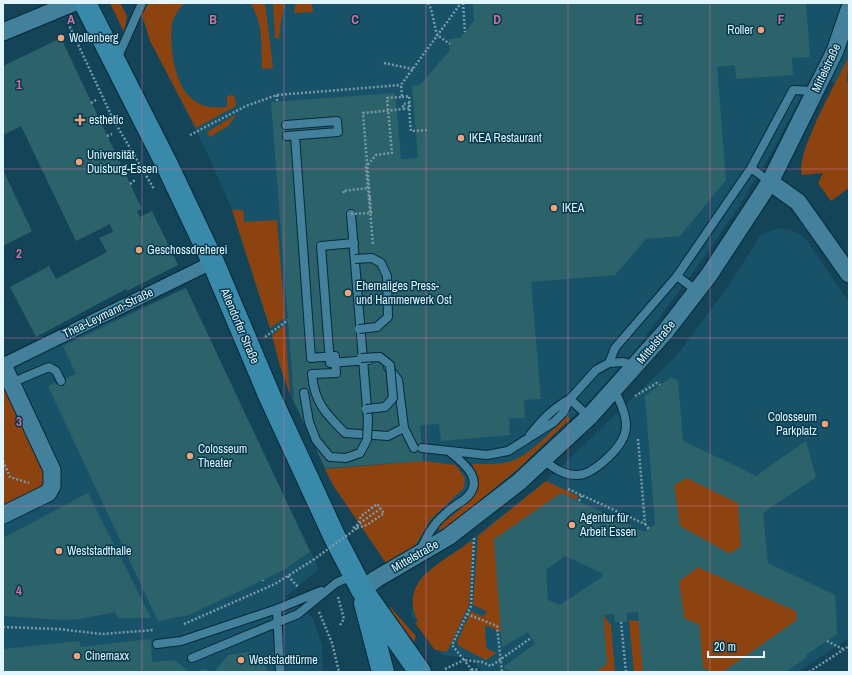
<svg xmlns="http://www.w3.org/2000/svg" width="852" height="675" font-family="'Archivo Narrow',sans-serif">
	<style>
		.built { fill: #185268 }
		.green { fill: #8d4310 }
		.building { fill: #2c636b; fill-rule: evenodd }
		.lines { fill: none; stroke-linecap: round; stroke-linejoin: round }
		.service-casing { stroke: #072937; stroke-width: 10 }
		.pedestrian-casing { stroke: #072937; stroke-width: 15 }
		.minor-casing { stroke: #072937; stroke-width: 19 }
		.secondary-casing { stroke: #072937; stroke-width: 24 }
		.path { stroke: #789aa8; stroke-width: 2.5; stroke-dasharray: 2 2; stroke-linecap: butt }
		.service { stroke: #42809b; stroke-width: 8 }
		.pedestrian { stroke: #42809b; stroke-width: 13 }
		.minor { stroke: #42809b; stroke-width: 17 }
		.secondary { stroke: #3889aa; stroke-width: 22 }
		.service-bridge-casing { stroke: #072937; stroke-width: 10; stroke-linecap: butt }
		.path-bridge { stroke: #789aa8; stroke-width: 2.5; stroke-dasharray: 2 2; stroke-linecap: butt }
		.service-bridge { stroke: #42809b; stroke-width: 8 }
		.grid { fill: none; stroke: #cf709c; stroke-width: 1; stroke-opacity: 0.55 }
		.poi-dot { fill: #f0a279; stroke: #04394d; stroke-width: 1.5 }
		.labels { text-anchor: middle; stroke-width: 3; stroke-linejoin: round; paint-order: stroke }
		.poi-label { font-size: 12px; fill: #e2f4fd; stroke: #04394d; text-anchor: start }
		.street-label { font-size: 12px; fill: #e2f4fd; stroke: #04394d }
		.grid-label { font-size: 13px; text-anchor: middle; font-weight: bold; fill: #cf709c; stroke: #04394d; stroke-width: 3; stroke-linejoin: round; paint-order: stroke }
	</style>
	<rect width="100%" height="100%" fill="#134458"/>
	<!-- built -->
	<path class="built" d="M 137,3 L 849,3 L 849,56 L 836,84 L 815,70 L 773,150 L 736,211 L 697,267 L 636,349 L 592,398 L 518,469 L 447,528 L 386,563 L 333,485 L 292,399 L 232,210 L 209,157 L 150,39 Z
		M 779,228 L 791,230 L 805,238 L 849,302 L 849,638 L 798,672 L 482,672 L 471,658 L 442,655 L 411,615 L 418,581 L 546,481 L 678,354 L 724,292 L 761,235 Z
		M 186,288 L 319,569 L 285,597 L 295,600 L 313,619 L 322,645 L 323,672 L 3,672 L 3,516 L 7,366 Z"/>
	<!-- green -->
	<path class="green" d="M 110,3 L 120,3 L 127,16 L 124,32 Z
		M 149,3 L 185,3 C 179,8 174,16 172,24 C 169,44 174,83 190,97 C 201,108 213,108 227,107 L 227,96 L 233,95 L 235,98 L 236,106 L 196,128 L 150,41 L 142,14 Z
		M 250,3 L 265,3 L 273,68 L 262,69 C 261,47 264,22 250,3 Z
		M 273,3 L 285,3 L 281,21 L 279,39 L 275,38 Z
		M 296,3 L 312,3 L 313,12 L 294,13 Z
		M 849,56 L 847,80 L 849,86 L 849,188 L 831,201 L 818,183 L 823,173 L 802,175 C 795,154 838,79 849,56 Z
		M 237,114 L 228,126 L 210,137 L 207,132 Z
		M 232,210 L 243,210 L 244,222 L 277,220 L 285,318 L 270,328 Z
		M 285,325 L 290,395 L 280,366 L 272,335 Z
		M 3,371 L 50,485 L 3,513 Z
		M 567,416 L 570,419 L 518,469 L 441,532 L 439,528 L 442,524 C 462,506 489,494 472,464 C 484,464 498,465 509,462 C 531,455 551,431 567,416 Z
		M 423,461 L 456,465 L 465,478 L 464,488 L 430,520 L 415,546 L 386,563 L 333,485 L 325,469 Z
		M 687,478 L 738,503 L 741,546 L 730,554 L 680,526 L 674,485 Z
		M 546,481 L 578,496 L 577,500 L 561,493 L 501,632 L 485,625 L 486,648 L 496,653 L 486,660 L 459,646 L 457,642 L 471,611 L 484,617 L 486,611 L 473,605 L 478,536 Z
		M 471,541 L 473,543 L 469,605 L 447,652 L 435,650 L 415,623 L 418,622 C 397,579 443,563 471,541 Z
		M 698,567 L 796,611 L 797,620 L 723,672 L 713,672 L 703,668 L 699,625 L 684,618 L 679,581 Z
		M 390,607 L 416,636 L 414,642 L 389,610 Z
		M 603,615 L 611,625 L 615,672 L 595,672 L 607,664 Z
		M 629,620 L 639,621 L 643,672 L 634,672 Z"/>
	<!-- building -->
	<path class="building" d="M 473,3 L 806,3 L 810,57 L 792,58 L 793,75 L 736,79 L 735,65 L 717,67 L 726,180 L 680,236 L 646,239 L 615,275 L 531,282 L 541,399 L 524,400 L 525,418 L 509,418 L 510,435 L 441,441 L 439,424 L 420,425 L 423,461 L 325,468 L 293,399 L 294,398 L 271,102 L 395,93 L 401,159 L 418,158 L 412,86 L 420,85 L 450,50 L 449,39 L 460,38 L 474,21 Z
		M 61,38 L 142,209 L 137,211 L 140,217 L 152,211 L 178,265 L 127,291 L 126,289 L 36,337 L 10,287 L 49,266 L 56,279 L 107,252 L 99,238 L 113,232 L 110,224 L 76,241 L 21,126 L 3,135 L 3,66 Z
		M 3,170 L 32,231 L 3,246 Z
		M 186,288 L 310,552 L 280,572 L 189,615 L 158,621 L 48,386 L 76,374 L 63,346 Z
		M 671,377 L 678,381 L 683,441 L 734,465 L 756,476 L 806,441 L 816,477 L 763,513 L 768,563 L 835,595 L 837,634 L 806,655 L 807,657 L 786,672 L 723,672 L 797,620 L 796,611 L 698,567 L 679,581 L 684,618 L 699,625 L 703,668 L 713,672 L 643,672 L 638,612 L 627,613 L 627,622 L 615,622 L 614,614 L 603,615 L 607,664 L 595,672 L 513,672 L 504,668 L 504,666 L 535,644 L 528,632 L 502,647 L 494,539 L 561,493 L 644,532 L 655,524 L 645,396 ZM 687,478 L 738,503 L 741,546 L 730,554 L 680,526 L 674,485 ZM 565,556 L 602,573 L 602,577 L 560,605 L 548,600 L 546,570 Z
		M 88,493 L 151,618 L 118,618 L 115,612 L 80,619 L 63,620 L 3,616 L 3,538 Z
		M 151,639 L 152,662 L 175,660 L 189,672 L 3,672 L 3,649 L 80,641 L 80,647 Z
		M 249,652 L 266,666 L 267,672 L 214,672 L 228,655 Z
		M 203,669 L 213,671 L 213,672 L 196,672 Z"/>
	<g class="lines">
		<!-- service casing -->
		<g class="service-casing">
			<path id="service" d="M 117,59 L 142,3
				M 286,125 L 337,121 L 338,132 L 287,136
				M 295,136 L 311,358 L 335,356 L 336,373 L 312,374 C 314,402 326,414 345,433 L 388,436 L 404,428
				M 751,168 L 793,90 L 815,91
				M 351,214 L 368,420
				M 354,243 L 321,246 L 330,363 L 369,360
				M 677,276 L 697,291
				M 609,363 L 615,348 L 677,276 L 751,168 L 770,182
				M 388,367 L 398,380 L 404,428 L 414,448
				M 11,383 L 49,367 L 56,371 L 61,381
				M 304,393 L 309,422
				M 570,399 L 589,417
				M 530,435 C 542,420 553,408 570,399
				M 422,448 L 487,455 L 508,451 L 554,422 L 563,413 L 570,399 L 596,370 L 609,363 L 623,362 L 636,366
				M 543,460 C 553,467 563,475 576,475 C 586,476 596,468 603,462 C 631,438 632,423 614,390
				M 421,549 C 427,536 433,524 445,514 C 451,508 458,504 465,499 C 486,481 465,464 450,452
				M 277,609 L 280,672
				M 157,644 L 181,641 L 277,609 L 321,591
				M 192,658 L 298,614 L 336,583 L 354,575"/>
		</g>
		<!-- pedestrian casing -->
		<g class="pedestrian-casing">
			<path id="pedestrian" d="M 3,365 L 213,262"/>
		</g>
		<!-- minor casing -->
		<g class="minor-casing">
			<path id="minor" d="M 3,32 L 73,3
				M 770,182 L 798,202 L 849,274
				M 3,365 L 52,470 L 52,486 L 48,493 L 3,515
				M 362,590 L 376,579 L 448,537 L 519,482 L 589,417 L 665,332 L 709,275 L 770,182 L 835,51 L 849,10"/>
		</g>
		<!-- secondary casing -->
		<g class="secondary-casing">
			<path id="secondary" d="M 85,3 L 167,165 L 213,262 L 270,397 L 336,540 L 362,590 L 420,672
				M 365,603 L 383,672"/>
		</g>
		<!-- path -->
		<path class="path" d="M 428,3 L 431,9 L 437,35 L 450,44
			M 463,3 L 465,32
			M 68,23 L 113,119 L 154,189
			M 384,63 L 413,69
			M 277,95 L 277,102
			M 402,97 L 409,96 L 410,108 L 403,109 L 403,104 L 409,103 L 409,105
			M 91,103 L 96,100
			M 410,121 L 411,131 L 428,130
			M 190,135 L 246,106 L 277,95 L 401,85
			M 107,136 L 112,134
			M 130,184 L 135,180
			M 344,193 L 343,191 L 368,188
			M 369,198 L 373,245
			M 371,198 L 369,198 L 366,167 L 376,155 L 392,153 L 387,98 L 402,97 L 401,85 L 461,3
			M 265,337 L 288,320
			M 635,396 L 657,383 L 660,385
			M 3,461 L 10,477 L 29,483
			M 568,489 L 645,524 L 638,439
			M 579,501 L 582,495
			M 645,524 L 649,529
			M 353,528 L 380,509
			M 357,528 L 367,525 L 384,513 L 377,504 L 364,514
			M 474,538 L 471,606 L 452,645 L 464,660 L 482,662 L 491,666 L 531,638
			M 288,576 L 298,587
			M 263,580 L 263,581
			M 338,597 L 344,619 L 340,625
			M 319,612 L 332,643 L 339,672
			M 467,614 L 497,626 L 502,672
			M 621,622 L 626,672
			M 184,624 L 275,584 L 313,560
			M 3,627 L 58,629 L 102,634 L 154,630
			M 827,641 L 843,649
			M 445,669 L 464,660 L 471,669 L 471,672
			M 473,672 L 471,669 L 479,670
			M 809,672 L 849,646"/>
		<!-- service -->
		<use href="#service" class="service"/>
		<!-- pedestrian -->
		<use href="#pedestrian" class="pedestrian"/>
		<!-- minor -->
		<use href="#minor" class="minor"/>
		<!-- secondary -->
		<use href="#secondary" class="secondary"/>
		<!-- service-bridge casing -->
		<g class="service-bridge-casing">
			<path id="service-bridge" d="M 355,259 L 372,258 L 381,263 L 387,276 L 388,317 L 377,327 L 359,329
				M 361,358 L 380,357 L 390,365 L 393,398 L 385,407 L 366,409
				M 309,422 L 316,440 L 330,457 L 346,458 L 360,453 L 367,440 L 368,420"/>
		</g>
		<!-- path-bridge -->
		<path class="path-bridge" d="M 409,105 L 410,121
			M 351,214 L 371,213 L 363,113 L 403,109
			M 313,560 L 357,528 L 361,516 L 364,514"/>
		<!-- service-bridge -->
		<use href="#service-bridge" class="service-bridge"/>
	</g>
	<!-- grid -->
	<path class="grid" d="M 142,3 L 142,672M 284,3 L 284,672M 426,3 L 426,672M 568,3 L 568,672M 710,3 L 710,672M 3,169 L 849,169M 3,338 L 849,338M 3,506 L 849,506"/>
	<!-- markers -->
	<g class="poi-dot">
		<circle cx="761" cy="30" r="4"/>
		<circle cx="61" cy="38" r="4"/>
		<path d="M78 114h4v4h4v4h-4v4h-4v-4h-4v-4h4z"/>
		<circle cx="461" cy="138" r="4"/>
		<circle cx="79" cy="162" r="4"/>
		<circle cx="554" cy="208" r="4"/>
		<circle cx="139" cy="250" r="4"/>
		<circle cx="348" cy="293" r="4"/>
		<circle cx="825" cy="424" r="4"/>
		<circle cx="190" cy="456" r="4"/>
		<circle cx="572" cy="525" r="4"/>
		<circle cx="59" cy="551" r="4"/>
		<circle cx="77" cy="656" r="4"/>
		<circle cx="241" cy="660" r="4"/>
	</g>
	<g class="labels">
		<!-- poi labels -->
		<g class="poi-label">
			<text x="753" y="34" text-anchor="end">Roller</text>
			<text x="69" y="42">Wollenberg</text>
			<text x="89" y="124">esthetic</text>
			<text x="469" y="142">IKEA Restaurant</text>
			<text x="87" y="159">Universität<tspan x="87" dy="14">Duisburg-Essen</tspan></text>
			<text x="562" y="212">IKEA</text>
			<text x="147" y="254">Geschossdreherei</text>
			<text x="356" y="290">Ehemaliges Press-<tspan x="356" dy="14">und Hammerwerk Ost</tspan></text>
			<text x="817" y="421" text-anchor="end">Colosseum<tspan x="817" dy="14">Parkplatz</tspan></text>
			<text x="198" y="453">Colosseum<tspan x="198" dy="14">Theater</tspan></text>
			<text x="580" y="522">Agentur für<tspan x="580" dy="14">Arbeit Essen</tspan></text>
			<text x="67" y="555">Weststadthalle</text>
			<text x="85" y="660">Cinemaxx</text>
			<text x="249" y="664">Weststadttürme</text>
		</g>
		<!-- street labels -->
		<g class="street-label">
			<text transform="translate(826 68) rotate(-65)" y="4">Mittelstraße</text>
			<text transform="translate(108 313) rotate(-26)" y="4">Thea-Leymann-Straße</text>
			<text transform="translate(240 326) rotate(67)" y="4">Altendorfer Straße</text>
			<text transform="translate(656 342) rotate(-50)" y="4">Mittelstraße</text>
			<text transform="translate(415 556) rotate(-30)" y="4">Mittelstraße</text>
		</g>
	</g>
	<g class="grid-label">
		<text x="71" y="24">A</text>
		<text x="213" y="24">B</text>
		<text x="355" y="24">C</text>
		<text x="497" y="24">D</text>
		<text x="639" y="24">E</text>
		<text x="781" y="24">F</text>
		<text x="19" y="89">1</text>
		<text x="19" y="258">2</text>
		<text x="19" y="426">3</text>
		<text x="19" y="595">4</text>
	</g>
	<!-- border -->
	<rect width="852" height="675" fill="none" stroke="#e2f4fd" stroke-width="8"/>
	<!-- scale -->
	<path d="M708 651v6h56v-6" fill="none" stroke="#e2f4fd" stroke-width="2"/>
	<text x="714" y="651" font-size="12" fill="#e2f4fd" stroke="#04394d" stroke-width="3" paint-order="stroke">20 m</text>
</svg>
